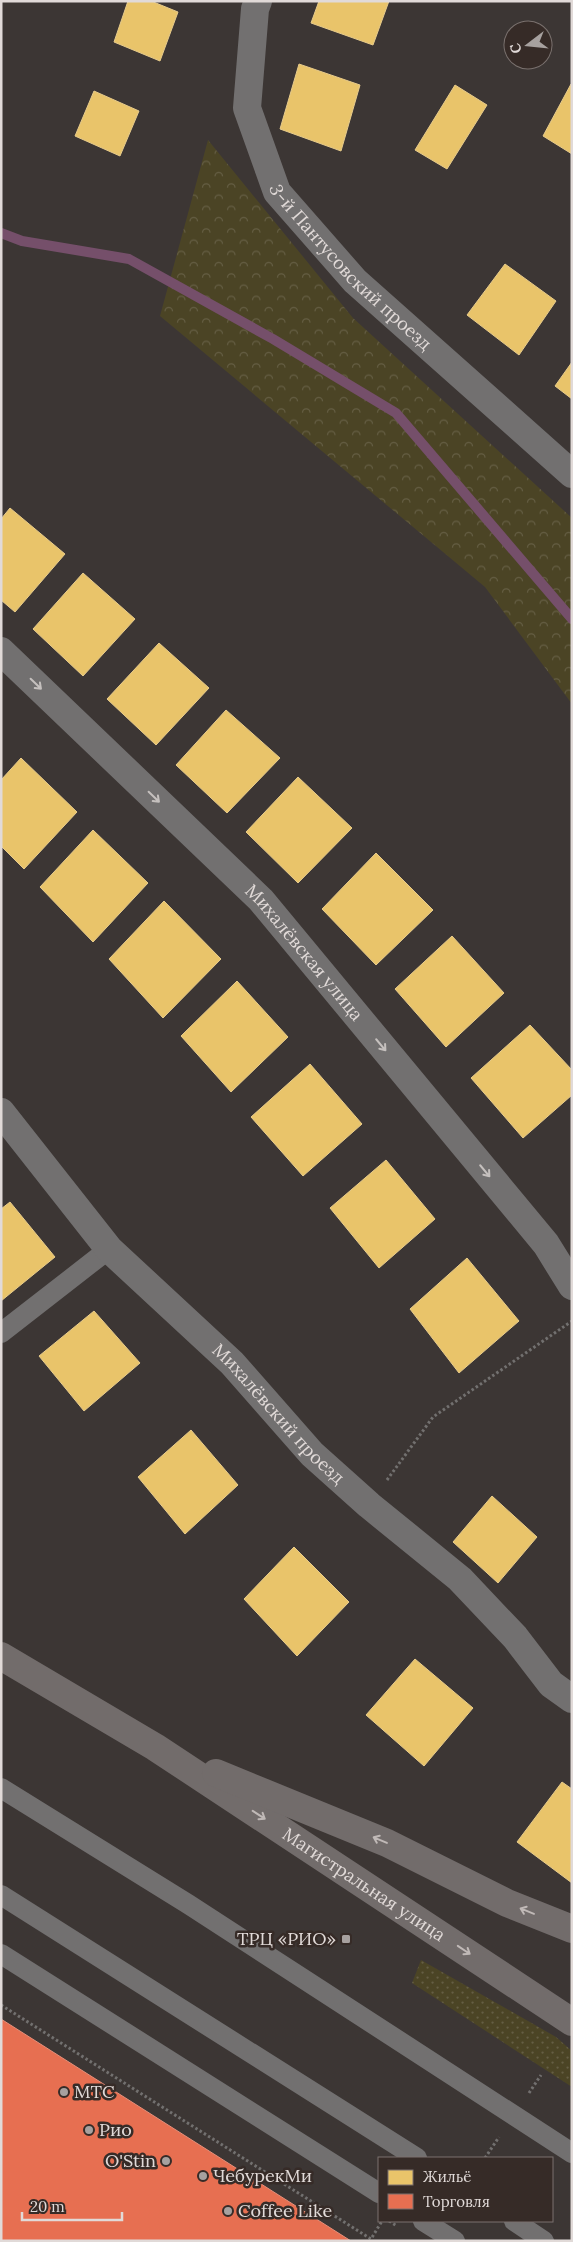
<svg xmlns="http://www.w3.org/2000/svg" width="573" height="2242" font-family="Lora,serif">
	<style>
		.grass { fill: url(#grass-dots) }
		.forest { fill: url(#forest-crowns) }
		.homes { fill: #e9c46a; stroke: #e7cb8b }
		.shops { fill: #e76f51; stroke: #e58f7a }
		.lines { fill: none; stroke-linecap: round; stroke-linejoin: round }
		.stream { stroke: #754f6a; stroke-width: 10 }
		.path { stroke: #72706f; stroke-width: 3; stroke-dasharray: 2.5 2.5; stroke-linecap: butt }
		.lane { stroke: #727070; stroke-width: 20 }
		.street { stroke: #727070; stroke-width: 28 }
		.highway { stroke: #726c6b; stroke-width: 28 }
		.oneway { stroke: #c5c0be }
		.oneway2 { stroke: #c0b9b7 }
		.poi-dot { fill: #a7a19f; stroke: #362b27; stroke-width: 2 }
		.labels { text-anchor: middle; stroke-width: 5; stroke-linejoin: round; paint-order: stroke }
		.street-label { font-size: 18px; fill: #e1dad8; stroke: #362b27 }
		.poi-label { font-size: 18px; fill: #e1dad8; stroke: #362b27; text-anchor: start }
	</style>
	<defs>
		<pattern id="grass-dots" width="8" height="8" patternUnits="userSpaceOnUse" patternTransform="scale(1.25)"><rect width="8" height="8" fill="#4b4425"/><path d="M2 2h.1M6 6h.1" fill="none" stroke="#655e44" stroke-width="1.8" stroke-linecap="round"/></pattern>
		<pattern id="forest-crowns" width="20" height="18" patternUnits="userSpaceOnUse" patternTransform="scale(1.25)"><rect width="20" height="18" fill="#4b4425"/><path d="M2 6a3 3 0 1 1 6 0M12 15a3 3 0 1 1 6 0" fill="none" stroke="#655e44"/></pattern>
	</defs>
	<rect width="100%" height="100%" fill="#3c3634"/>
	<!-- grass -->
	<path class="grass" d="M 421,1960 L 556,2037 L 572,2051 L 572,2087 L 412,1983 Z"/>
	<!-- forest -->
	<path class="forest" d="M 208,140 L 353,318 L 572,518 L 572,704 L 485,587 L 160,316 Z"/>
	<!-- homes -->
	<path class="homes" d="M 128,1 L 151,1 L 178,12 L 160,61 L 114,42 Z
		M 319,1 L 389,1 L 373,45 L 311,23 Z
		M 299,64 L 360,85 L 341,151 L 280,129 Z
		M 571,84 L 572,84 L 572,154 L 543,136 Z
		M 455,85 L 487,105 L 447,169 L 415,150 Z
		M 94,91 L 139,111 L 120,156 L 75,136 Z
		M 505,264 L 556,301 L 519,355 L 467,315 Z
		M 572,362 L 572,399 L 555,386 Z
		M 10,508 L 65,554 L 15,612 L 1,600 L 1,519 Z
		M 83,573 L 135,619 L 83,676 L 33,629 Z
		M 159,643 L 209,688 L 156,745 L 107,699 Z
		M 226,710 L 280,758 L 227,813 L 176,765 Z
		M 21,758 L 77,812 L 24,869 L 1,846 L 1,780 Z
		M 298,777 L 352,828 L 298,883 L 246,832 Z
		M 93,830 L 148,883 L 93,942 L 40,887 Z
		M 376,853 L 433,910 L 376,965 L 322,909 Z
		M 164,901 L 221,959 L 163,1018 L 109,959 Z
		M 452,936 L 504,993 L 446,1047 L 395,989 Z
		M 237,981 L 288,1037 L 231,1092 L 181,1036 Z
		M 530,1025 L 572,1070 L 572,1095 L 523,1138 L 471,1078 Z
		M 310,1064 L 362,1124 L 303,1176 L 251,1117 Z
		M 386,1160 L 435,1219 L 379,1268 L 330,1208 Z
		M 10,1202 L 55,1257 L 1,1301 L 1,1209 Z
		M 467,1258 L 519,1321 L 459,1373 L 410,1309 Z
		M 94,1311 L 140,1363 L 84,1411 L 39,1356 Z
		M 191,1430 L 238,1485 L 185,1534 L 138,1477 Z
		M 492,1496 L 537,1537 L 498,1583 L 453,1542 Z
		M 294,1547 L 349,1602 L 297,1656 L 244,1599 Z
		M 415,1659 L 473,1708 L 424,1766 L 366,1715 Z
		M 562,1782 L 572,1789 L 572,1883 L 517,1842 Z"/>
	<!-- shops -->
	<path class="shops" d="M 1,2019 L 351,2241 L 1,2241 Z"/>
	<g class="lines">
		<!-- stream -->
		<path class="stream" d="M 1,233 L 22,241 L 129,259 L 273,339 L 396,413 L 572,619"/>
		<!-- path -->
		<path class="path" d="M 387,1480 L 433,1417 L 572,1321
			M 1,2005 L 371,2239 L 382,2221
			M 529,2093 L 541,2075
			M 485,2158 L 499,2137
			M 389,2221 L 397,2226"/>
		<!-- lane -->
		<path class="lane" d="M 1,1333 L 109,1249
			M 1,1788 L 188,1904 L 572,2153
			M 1,1895 L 417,2158
			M 1,1954 L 379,2193
			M 423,2221 L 455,2241
			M 514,2221 L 544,2241"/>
		<!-- street -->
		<g class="street">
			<path id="s1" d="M 258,1 L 255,9 L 247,108 L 277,192 L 355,281 L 572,474"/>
			<path id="s2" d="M 1,651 L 261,900 L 546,1244 L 572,1286"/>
			<path id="s3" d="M 1,1112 L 109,1249 L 232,1363 L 312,1454 L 369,1505 L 460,1579 L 515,1637 L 551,1684 L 572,1699"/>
		</g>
		<!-- highway -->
		<g class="highway">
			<path id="s4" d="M 1,1656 L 155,1747 L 572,2022"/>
			<path d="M 216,1773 L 387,1843 L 507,1903 L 572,1929"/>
		</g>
	</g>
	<!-- one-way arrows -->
	<defs><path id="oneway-shaft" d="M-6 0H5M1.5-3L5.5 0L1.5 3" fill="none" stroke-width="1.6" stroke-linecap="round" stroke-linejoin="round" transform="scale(1.25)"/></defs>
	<g class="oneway">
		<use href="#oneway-shaft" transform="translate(36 684) rotate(44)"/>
		<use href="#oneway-shaft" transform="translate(154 797) rotate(44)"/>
		<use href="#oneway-shaft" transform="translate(381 1045) rotate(50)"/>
		<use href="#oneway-shaft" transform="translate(485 1171) rotate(50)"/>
	</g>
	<g class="oneway2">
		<use href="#oneway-shaft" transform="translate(259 1815) rotate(33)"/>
		<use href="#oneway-shaft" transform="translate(380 1840) rotate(-157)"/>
		<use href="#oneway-shaft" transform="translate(527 1911) rotate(-158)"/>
		<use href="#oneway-shaft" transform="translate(464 1950) rotate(34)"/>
	</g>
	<!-- markers -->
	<g class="poi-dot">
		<rect x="341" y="1934" width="10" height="10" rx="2.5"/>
		<circle cx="64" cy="2092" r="5"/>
		<circle cx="89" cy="2130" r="5"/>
		<circle cx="166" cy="2161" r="5"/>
		<circle cx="203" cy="2176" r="5"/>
		<circle cx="228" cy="2211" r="5"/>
	</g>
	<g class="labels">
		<!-- street labels -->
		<g class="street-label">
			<text dy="6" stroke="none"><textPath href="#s1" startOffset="302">3-й Пантусовский проезд</textPath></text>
			<text dy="6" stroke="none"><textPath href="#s2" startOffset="428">Михалёвская улица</textPath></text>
			<text dy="6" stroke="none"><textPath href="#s3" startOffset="411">Михалёвский проезд</textPath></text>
			<text dy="6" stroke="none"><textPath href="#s4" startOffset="429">Магистральная улица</textPath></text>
		</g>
		<!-- poi labels -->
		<g class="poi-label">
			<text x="336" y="1945" text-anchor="end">ТРЦ «РИО»</text>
			<text x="74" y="2098">МТС</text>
			<text x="99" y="2136">Рио</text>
			<text x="156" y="2167" text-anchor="end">O'Stin</text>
			<text x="213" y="2182">ЧебурекМи</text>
			<text x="238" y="2217">Coffee Like</text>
		</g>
	</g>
	<!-- border -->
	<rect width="573" height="2242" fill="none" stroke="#e1dad8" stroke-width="5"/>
	<!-- legend -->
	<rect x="378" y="2157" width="175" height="65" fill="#362b27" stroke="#7a716e"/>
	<rect x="388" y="2170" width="25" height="15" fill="#e9c46a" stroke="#7a716e"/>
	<text x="423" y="2182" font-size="15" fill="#e1dad8">Жильё</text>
	<rect x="388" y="2194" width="25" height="15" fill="#e76f51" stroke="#7a716e"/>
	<text x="423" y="2207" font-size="15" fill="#e1dad8">Торговля</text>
	<!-- north arrow -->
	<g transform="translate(528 45) rotate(254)"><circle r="24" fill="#362b27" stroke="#7a716e"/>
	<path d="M0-4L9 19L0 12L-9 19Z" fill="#a7a19f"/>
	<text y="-8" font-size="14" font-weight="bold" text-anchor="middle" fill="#e1dad8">С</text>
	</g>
	<!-- scale -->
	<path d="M22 2212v8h100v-8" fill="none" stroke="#e1dad8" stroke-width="2.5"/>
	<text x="30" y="2212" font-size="15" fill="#e1dad8" stroke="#362b27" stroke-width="4" paint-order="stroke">20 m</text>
</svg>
